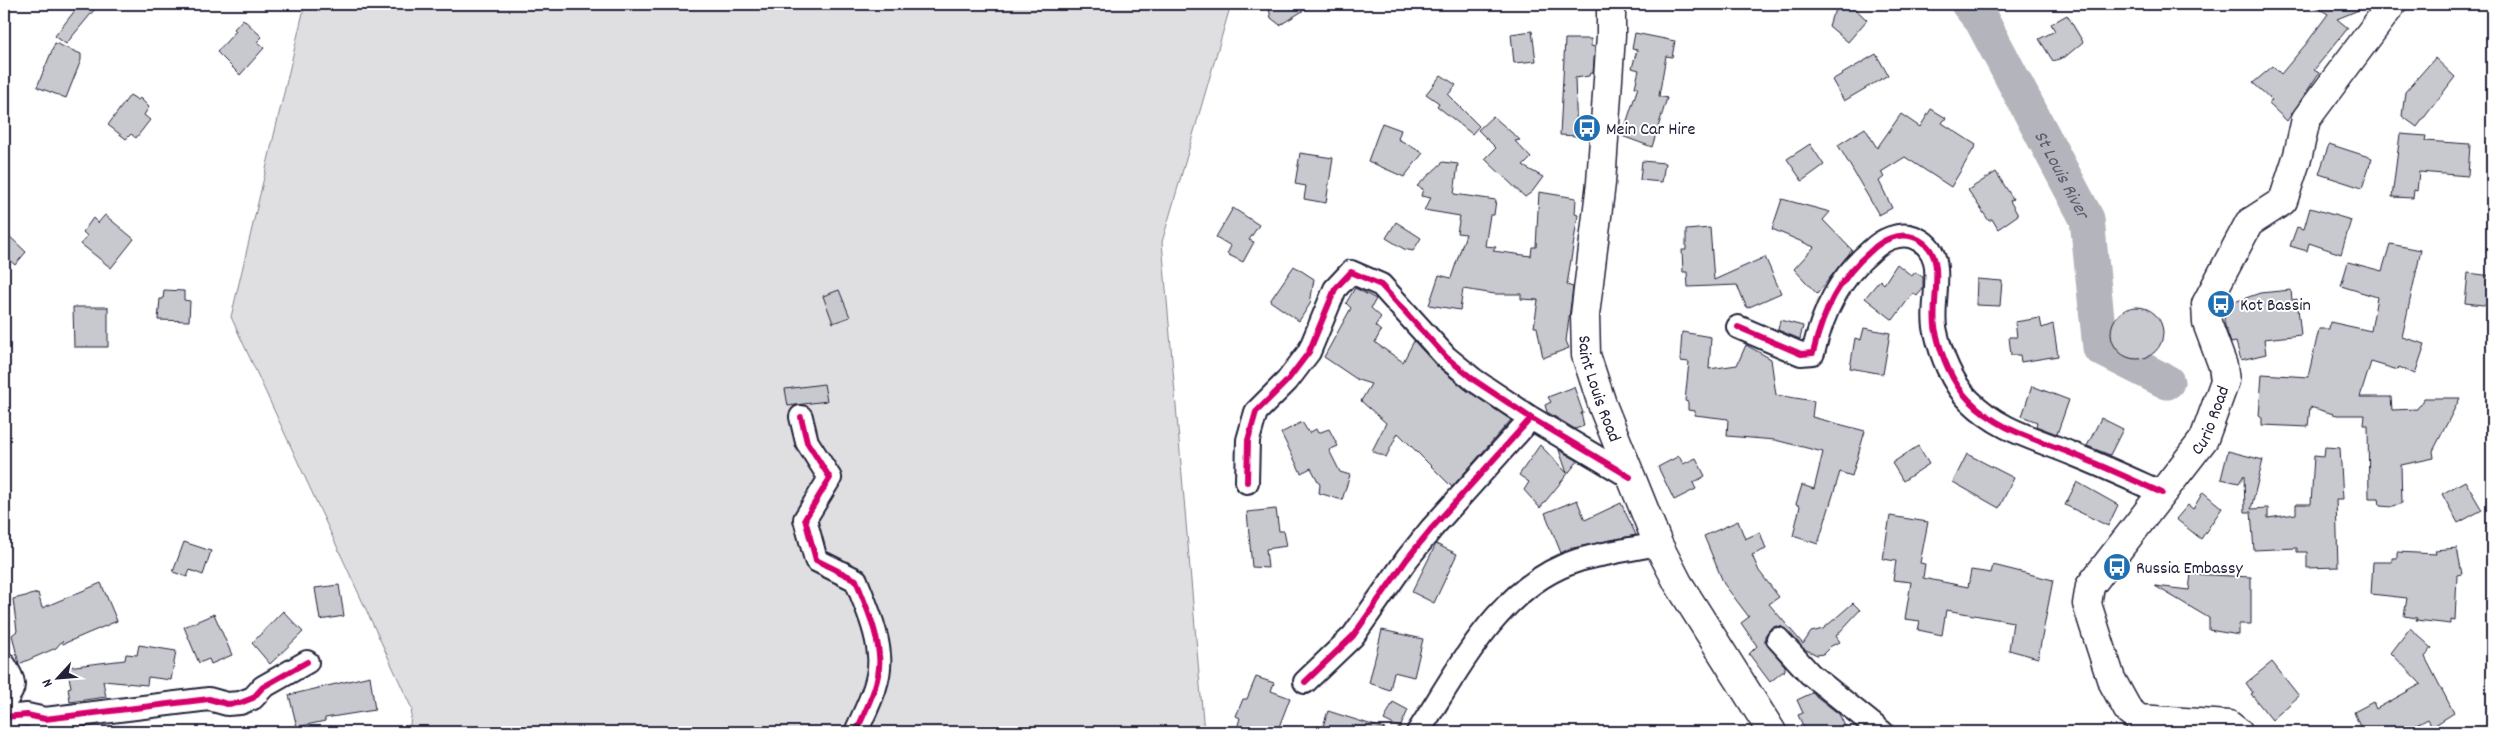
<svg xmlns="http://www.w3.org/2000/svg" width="2496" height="736" font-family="Dekko,sans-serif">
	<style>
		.green { fill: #dfdfe2; stroke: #80808e }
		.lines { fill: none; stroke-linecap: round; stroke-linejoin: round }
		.river { stroke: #b4b4bc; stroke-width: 35 }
		.building { fill: #c8c8cf; stroke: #22223b }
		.street-casing { stroke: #22223b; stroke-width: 26 }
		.secondary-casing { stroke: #22223b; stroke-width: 31 }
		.primary-casing { stroke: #22223b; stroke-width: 31 }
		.street { stroke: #fff; stroke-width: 22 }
		.secondary { stroke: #fff; stroke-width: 28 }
		.primary { stroke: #fff; stroke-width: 28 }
		.cycleway-casing { stroke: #fff; stroke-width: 9 }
		.cycleway { stroke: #d6006c; stroke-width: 6 }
		.labels { text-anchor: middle; stroke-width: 4; stroke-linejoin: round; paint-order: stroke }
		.poi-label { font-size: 18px; fill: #22223b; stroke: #fff; text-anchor: start }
		.street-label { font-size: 18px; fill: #22223b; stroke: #fff }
		.water-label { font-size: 19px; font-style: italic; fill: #5c5c6f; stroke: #fff }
	</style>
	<rect width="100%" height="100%" fill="#fff"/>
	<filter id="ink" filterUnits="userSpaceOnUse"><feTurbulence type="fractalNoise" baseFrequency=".02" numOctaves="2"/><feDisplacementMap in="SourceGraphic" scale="10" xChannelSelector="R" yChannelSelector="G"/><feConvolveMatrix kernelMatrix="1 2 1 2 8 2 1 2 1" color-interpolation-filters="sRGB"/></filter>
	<g filter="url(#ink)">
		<!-- green -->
		<path class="green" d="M 305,4 L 1231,4 L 1162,242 L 1204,732 L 409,732 L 412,709 L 231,317 Z"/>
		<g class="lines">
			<!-- river -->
			<path class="river" id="s1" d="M 1968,4 L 1982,21 L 2087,219 L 2100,348 L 2167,382"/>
		</g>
		<!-- building -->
		<path class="building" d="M 80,4 L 99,4 L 66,44 L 55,36 Z
			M 1268,4 L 1314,4 L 1280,25 L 1271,18 Z
			M 1845,4 L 1850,4 L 1867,20 L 1848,42 L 1829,26 L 1832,16 L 1838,8 Z
			M 2311,4 L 2373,4 L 2337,19 L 2348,28 L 2314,70 L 2319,73 L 2287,121 L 2269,104 L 2272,100 L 2253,83 L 2273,66 L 2281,74 L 2306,44 L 2328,14 Z
			M 2067,15 L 2083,42 L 2065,57 L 2053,61 L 2039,39 L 2055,31 L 2051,24 Z
			M 243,19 L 262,37 L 257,42 L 264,48 L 240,75 L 217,52 L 236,31 L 234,29 Z
			M 1532,31 L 1536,61 L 1514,63 L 1511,34 Z
			M 1635,33 L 1675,41 L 1672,57 L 1666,56 L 1659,96 L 1667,98 L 1652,147 L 1622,136 L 1638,87 L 1635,87 L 1639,70 L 1632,68 L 1637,50 L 1632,49 Z
			M 1565,39 L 1591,39 L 1591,46 L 1595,47 L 1593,73 L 1590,73 L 1589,76 L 1575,78 L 1577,136 L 1560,135 Z
			M 55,43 L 81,54 L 81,60 L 66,98 L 37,87 Z
			M 1876,54 L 1888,75 L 1844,101 L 1832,80 Z
			M 2435,58 L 2455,77 L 2417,127 L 2402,116 L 2405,92 Z
			M 1441,75 L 1456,85 L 1448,95 L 1479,126 L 1472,134 L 1437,106 L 1439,103 L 1426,94 Z
			M 130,95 L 138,100 L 140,98 L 149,107 L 144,115 L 150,120 L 136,138 L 131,134 L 126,139 L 108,125 Z
			M 1931,109 L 1946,118 L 1942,123 L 1976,145 L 1951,187 L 1905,157 L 1881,172 L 1884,177 L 1879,181 L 1892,208 L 1879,215 L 1838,145 L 1865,128 L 1877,148 L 1901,114 L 1920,127 Z
			M 1493,116 L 1520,140 L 1515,141 L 1531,158 L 1523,166 L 1543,177 L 1532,192 L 1525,197 L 1485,159 L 1496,148 L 1478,130 Z
			M 1382,123 L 1401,130 L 1398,139 L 1423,153 L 1404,177 L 1368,161 Z
			M 2400,134 L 2426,136 L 2425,141 L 2470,144 L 2468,176 L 2419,172 L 2417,191 L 2414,190 L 2413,198 L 2392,197 Z
			M 1810,144 L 1824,165 L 1802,181 L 1787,159 Z
			M 2329,144 L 2372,158 L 2362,188 L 2319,174 Z
			M 1300,153 L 1333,158 L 1326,203 L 1304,199 L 1306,186 L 1295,184 Z
			M 1642,161 L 1665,163 L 1662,182 L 1640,180 Z
			M 1443,162 L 1458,164 L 1454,194 L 1496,200 L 1494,215 L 1490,215 L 1485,246 L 1496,247 L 1493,251 L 1531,256 L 1532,247 L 1536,247 L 1539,192 L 1576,198 L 1575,214 L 1578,215 L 1567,285 L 1573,287 L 1566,341 L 1569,348 L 1543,358 L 1537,327 L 1534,327 L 1538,300 L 1521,299 L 1521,294 L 1495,294 L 1463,289 L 1460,310 L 1429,305 L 1439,275 L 1451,278 L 1466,234 L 1457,233 L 1460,216 L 1424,210 L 1431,198 L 1421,196 L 1423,189 L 1417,186 Z
			M 1996,172 L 2013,199 L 2010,201 L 2018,215 L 1998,229 L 1992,219 L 1989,221 L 1968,190 Z
			M 1782,199 L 1830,212 L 1823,220 L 1852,250 L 1817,294 L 1794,269 L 1814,247 L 1772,229 Z
			M 1233,208 L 1259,225 L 1249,240 L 1254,242 L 1243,262 L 1227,254 L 1231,246 L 1216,237 Z
			M 2310,208 L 2351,220 L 2341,254 L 2309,243 L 2307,251 L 2290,246 L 2297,227 L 2304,229 Z
			M 105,215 L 134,239 L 111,268 L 81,244 L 87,236 L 83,232 L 93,218 L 98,223 Z
			M 1396,222 L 1421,238 L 1413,251 L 1404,249 L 1386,238 Z
			M 1710,228 L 1714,280 L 1765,257 L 1781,293 L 1747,308 L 1737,285 L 1688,287 L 1687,272 L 1683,272 L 1682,250 L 1686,250 L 1686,230 Z
			M 4,231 L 26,252 L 15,265 L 4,255 Z
			M 2390,244 L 2421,250 L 2402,337 L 2425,344 L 2415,374 L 2399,367 L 2398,370 L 2371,362 L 2360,397 L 2391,397 L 2392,410 L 2417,409 L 2424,398 L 2460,398 L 2433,451 L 2434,458 L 2401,465 L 2402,503 L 2393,507 L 2380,506 L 2379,498 L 2369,498 L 2368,425 L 2364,425 L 2365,415 L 2337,415 L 2310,407 L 2308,427 L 2262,425 L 2262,418 L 2259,416 L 2262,374 L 2308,377 L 2319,329 L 2329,329 L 2330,322 L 2371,331 L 2377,297 L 2341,286 L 2348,262 L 2382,271 Z
			M 1897,264 L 1912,276 L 1915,272 L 1923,277 L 1923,289 L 1917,296 L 1913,293 L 1893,320 L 1865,298 L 1880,280 L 1884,284 Z
			M 1294,266 L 1314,279 L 1310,304 L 1299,321 L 1270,301 Z
			M 2468,273 L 2492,276 L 2492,306 L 2465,303 Z
			M 1977,279 L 2002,281 L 2000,306 L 1976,305 Z
			M 1355,288 L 1376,299 L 1371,308 L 1381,317 L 1375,326 L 1381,331 L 1375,342 L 1377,344 L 1403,362 L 1414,341 L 1438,367 L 1466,390 L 1511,420 L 1452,487 L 1398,433 L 1386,457 L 1372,451 L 1386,423 L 1361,401 L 1371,384 L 1358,380 L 1324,357 L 1351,308 L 1346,303 Z
			M 164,290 L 184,291 L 184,300 L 190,301 L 189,321 L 158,320 L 160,299 L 163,299 Z
			M 839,290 L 850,317 L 833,323 L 823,296 Z
			M 2291,290 L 2292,300 L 2297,299 L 2301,335 L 2264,339 L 2266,354 L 2241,360 L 2236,342 L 2231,343 L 2226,329 L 2224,321 L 2226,305 L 2260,293 Z
			M 73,307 L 108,307 L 108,347 L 74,347 Z
			M2111 333a26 26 0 1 1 52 0a26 26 0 1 1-52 0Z
			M 2040,318 L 2042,328 L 2053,324 L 2058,356 L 2021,362 L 2020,355 L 2011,355 L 2009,337 L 2017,337 L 2015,322 Z
			M 1780,320 L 1803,326 L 1800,339 L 1778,330 Z
			M 1864,328 L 1890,333 L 1883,374 L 1850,368 L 1855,338 L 1861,340 Z
			M 1682,332 L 1711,337 L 1709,369 L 1737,365 L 1746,345 L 1771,359 L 1776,395 L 1814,401 L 1812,417 L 1865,431 L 1852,476 L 1840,472 L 1818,544 L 1793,536 L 1800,506 L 1796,504 L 1802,485 L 1814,489 L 1823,452 L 1775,440 L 1727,436 L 1728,419 L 1695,415 L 1695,411 L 1688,410 L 1688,402 L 1685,401 L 1689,362 L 1680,361 Z
			M 824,384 L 827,401 L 788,406 L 785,389 Z
			M 2032,386 L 2069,400 L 2057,434 L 2036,426 L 2037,422 L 2022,416 Z
			M 1574,387 L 1583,413 L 1581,413 L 1584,426 L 1575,429 L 1547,412 L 1545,405 L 1551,402 L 1548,397 Z
			M 2101,418 L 2123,429 L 2110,455 L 2087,446 Z
			M 1302,422 L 1309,433 L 1316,429 L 1318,433 L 1329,429 L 1338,446 L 1329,450 L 1340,472 L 1350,475 L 1342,500 L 1319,493 L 1320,485 L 1311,468 L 1301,473 L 1281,433 Z
			M 1540,445 L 1567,473 L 1559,450 L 1578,461 L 1540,508 L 1524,490 L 1529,482 L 1519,475 Z
			M 1918,446 L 1929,464 L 1903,481 L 1892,463 Z
			M 2325,447 L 2340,448 L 2343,499 L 2336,499 L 2338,567 L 2307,568 L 2307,552 L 2297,552 L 2297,548 L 2254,550 L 2251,512 L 2245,512 L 2244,475 L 2239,483 L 2221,479 L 2228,451 L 2263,460 L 2251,509 L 2268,508 L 2268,518 L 2296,514 L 2296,504 L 2311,504 L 2314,456 L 2324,457 Z
			M 1967,454 L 2014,478 L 1999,508 L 1953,482 Z
			M 1679,456 L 1683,464 L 1696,458 L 1705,476 L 1693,483 L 1696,489 L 1674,500 L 1658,467 Z
			M 2465,481 L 2482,510 L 2458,523 L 2442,494 Z
			M 2077,482 L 2118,505 L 2108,526 L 2065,505 Z
			M 2203,492 L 2222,508 L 2201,539 L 2176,519 L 2188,505 L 2193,509 Z
			M 1577,500 L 1585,520 L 1621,503 L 1636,535 L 1568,549 L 1561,553 L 1545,513 Z
			M 1276,509 L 1279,531 L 1284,531 L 1287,546 L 1266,549 L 1268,568 L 1252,567 L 1247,512 Z
			M 1890,516 L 1928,522 L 1920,563 L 1925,564 L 1923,578 L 1968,587 L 1971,570 L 1991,573 L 1993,565 L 2053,580 L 2038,658 L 2009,650 L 2013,622 L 1946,610 L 1942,635 L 1918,630 L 1920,621 L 1905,619 L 1911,582 L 1893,580 L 1896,561 L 1883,559 Z
			M 1738,521 L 1745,539 L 1760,532 L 1766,549 L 1752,555 L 1759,571 L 1779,597 L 1769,604 L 1803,644 L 1811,632 L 1823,629 L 1853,603 L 1860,610 L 1836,636 L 1840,642 L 1831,646 L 1823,654 L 1817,655 L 1804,649 L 1782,627 L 1776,626 L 1770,629 L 1765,636 L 1765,642 L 1785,666 L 1785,670 L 1770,682 L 1749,654 L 1757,646 L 1741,623 L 1749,617 L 1724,584 L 1704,536 Z
			M 184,542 L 211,551 L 203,575 L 190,570 L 187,577 L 173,572 Z
			M 1436,544 L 1457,554 L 1434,603 L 1412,592 Z
			M 2457,548 L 2462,574 L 2457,575 L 2455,621 L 2451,620 L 2451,624 L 2416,620 L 2417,618 L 2404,616 L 2407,598 L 2371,594 L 2373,562 L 2392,562 L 2392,558 L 2397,558 L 2397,552 L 2436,554 L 2435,550 Z
			M 2191,574 L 2251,577 L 2251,624 L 2239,624 L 2239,635 L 2209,630 L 2209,618 L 2155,586 L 2189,590 Z
			M 101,583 L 117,621 L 63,644 L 62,641 L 56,648 L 19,664 L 12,635 L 17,631 L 13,599 L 38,593 L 42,608 Z
			M 339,585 L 344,616 L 320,620 L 315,588 Z
			M 283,611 L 303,632 L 270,664 L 252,643 Z
			M 214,614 L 232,655 L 211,664 L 209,659 L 199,663 L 184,627 Z
			M 2410,628 L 2432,648 L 2425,657 L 2454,713 L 2432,727 L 2428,719 L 2403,732 L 2362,732 L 2354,712 L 2373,702 L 2376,709 L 2421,684 L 2391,653 Z
			M 1382,630 L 1423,639 L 1414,677 L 1394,672 L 1390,690 L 1369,683 Z
			M 139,645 L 176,651 L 171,680 L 148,677 L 147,685 L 103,681 L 106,697 L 70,702 L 68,688 L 71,687 L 67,667 L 125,660 L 126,654 L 137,655 Z
			M 2272,662 L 2299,696 L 2272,720 L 2251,694 L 2253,693 L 2246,683 Z
			M 370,676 L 375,710 L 325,718 L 325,721 L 297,727 L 289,695 Z
			M 1256,677 L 1274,683 L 1271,691 L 1290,698 L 1277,732 L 1236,732 L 1240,718 L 1236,716 L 1243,699 L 1247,699 Z
			M 1812,693 L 1839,714 L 1848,732 L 1806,732 L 1798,715 L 1803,713 L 1797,700 Z
			M 1393,702 L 1408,710 L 1400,728 L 1384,720 Z
			M 1328,711 L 1385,729 L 1385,732 L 1321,732 Z"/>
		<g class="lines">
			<!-- street casing -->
			<g class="street-casing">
				<path id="street" d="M 1738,327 L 1801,354 L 1813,353 C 1823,311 1839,278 1872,250 C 1882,240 1899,232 1913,237 C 1953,251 1928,302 1936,332 C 1941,355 1952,383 1969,400 C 2001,432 2035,438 2075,455 C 2105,467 2133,480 2162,493
					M 801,417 L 807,442 L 830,478 L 805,519 L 816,560 L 856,580 C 865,604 877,629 879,655 C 882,681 866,709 856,732
					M 1247,482 L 1248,440 L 1256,412 L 1287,381 L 1309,352 L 1335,289 L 1351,272 L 1381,285 L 1446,357 L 1474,380 L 1531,418 L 1630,477
					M 1778,639 L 1810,674 L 1882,732
					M 4,664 C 14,681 18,686 4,702
					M 1305,682 L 1353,636 L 1407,559 L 1432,528 L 1531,418
					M 4,717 L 27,715 L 45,719 L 209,699 L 227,704 L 240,703 L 253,698 L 263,687 L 307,662
					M 1418,732 C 1460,668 1500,584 1579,560 C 1605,553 1632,549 1658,544"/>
			</g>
			<!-- secondary casing -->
			<g class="secondary-casing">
				<g id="secondary">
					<path id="s2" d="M 2238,732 L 2229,725 L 2139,719 L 2128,710 L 2111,679 L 2087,604 L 2090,586 L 2204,439 L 2225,381 L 2223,366 L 2207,323 L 2206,304 L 2249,223 L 2283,201 L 2298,155 L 2306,119 L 2392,4"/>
				</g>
			</g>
			<!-- primary casing -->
			<g class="primary-casing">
				<g id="primary">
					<path id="s3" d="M 1611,4 L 1611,35 L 1601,183 L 1585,315 L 1586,355 L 1603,407 L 1658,544 L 1678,583 L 1772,732"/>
				</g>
			</g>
			<!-- street -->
			<use href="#street" class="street"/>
			<!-- secondary -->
			<use href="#secondary" class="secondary"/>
			<!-- primary -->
			<use href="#primary" class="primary"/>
			<!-- cycleway casing -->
			<g class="cycleway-casing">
				<path id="cycleway" d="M 1738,327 L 1801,354 L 1813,353 C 1823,311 1839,278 1872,250 C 1882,240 1899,232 1913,237 C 1953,251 1928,302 1936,332 C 1941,355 1952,383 1969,400 C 2001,432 2035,438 2075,455 C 2105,467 2133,480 2162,493
					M 801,417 L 807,442 L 830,478 L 805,519 L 816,560 L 856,580 C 865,604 877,629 879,655 C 882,681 866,709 856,732
					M 1247,482 L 1248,440 L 1256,412 L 1287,381 L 1309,352 L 1335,289 L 1351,272 L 1381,285 L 1446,357 L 1474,380 L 1531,418 L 1630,477
					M 1305,682 L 1353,636 L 1407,559 L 1432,528 L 1531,418
					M 4,717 L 27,715 L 45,719 L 209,699 L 227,704 L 240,703 L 253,698 L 263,687 L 307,662"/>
			</g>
			<!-- cycleway -->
			<use href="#cycleway" class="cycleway"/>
		</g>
	</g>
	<!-- icons -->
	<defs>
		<g id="bus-disc" transform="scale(1.4375)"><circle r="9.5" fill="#1f6fb2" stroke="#fff"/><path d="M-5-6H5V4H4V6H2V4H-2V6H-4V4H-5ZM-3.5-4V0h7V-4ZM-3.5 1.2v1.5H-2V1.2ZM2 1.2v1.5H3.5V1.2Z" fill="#fff"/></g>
	</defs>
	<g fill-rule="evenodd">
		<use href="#bus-disc" x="1587" y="128"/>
		<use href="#bus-disc" x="2221" y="304"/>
		<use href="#bus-disc" x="2117" y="567"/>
	</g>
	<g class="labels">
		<!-- poi labels -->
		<g class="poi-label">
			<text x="1606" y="134">Mein Car Hire</text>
			<text x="2240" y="310">Kot Bassin</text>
			<text x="2136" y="573">Russia Embassy</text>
		</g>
		<!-- street labels -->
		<g class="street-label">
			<text dy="6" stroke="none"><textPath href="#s3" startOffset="388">Saint Louis Road</textPath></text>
			<text dy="6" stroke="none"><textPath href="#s2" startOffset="454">Curio Road</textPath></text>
		</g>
		<!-- water labels -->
		<g class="water-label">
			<text dy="7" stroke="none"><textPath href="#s1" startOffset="195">St Louis River</textPath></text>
		</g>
	</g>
	<!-- margin -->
	<rect width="2496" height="736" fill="none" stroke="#fff" stroke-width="20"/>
	<rect x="10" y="10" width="2476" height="716" fill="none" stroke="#22223b" stroke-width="2" filter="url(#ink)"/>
	<!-- north arrow -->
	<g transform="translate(58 678) rotate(244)" stroke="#ffffff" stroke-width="4" paint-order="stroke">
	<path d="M0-4L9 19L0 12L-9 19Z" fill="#22223b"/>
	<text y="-8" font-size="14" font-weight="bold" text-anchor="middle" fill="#22223b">N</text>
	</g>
</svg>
